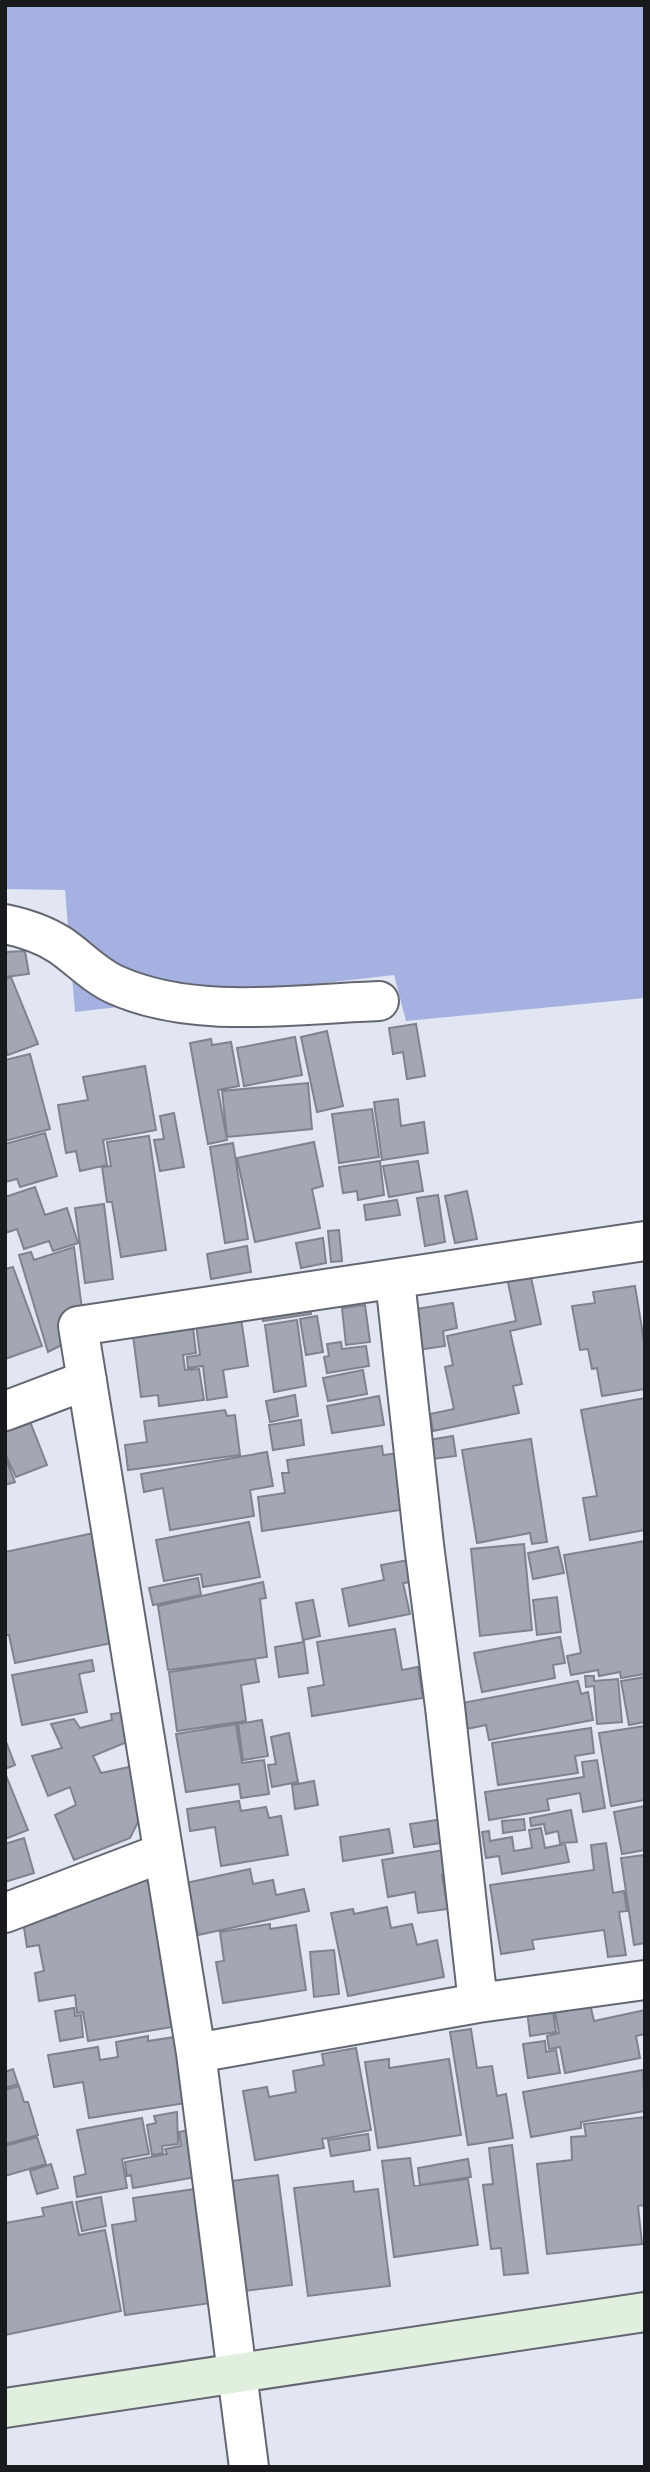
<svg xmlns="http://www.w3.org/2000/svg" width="650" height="2472" font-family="'Fira Sans Condensed',sans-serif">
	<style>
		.green { fill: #a5b2e1 }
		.building { fill: #a3a7b3; stroke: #7f838e; stroke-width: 2 }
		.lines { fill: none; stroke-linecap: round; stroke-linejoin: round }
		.street-casing { stroke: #646772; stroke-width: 42 }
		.secondary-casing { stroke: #646772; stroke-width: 42 }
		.street { stroke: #fff; stroke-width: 38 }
		.secondary { stroke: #e1f0de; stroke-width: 38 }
	</style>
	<rect width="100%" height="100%" fill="#e2e6f2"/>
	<!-- green -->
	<path class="green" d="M 5,5 L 645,5 L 645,998 L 406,1021 L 394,975 L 75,1012 L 65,890 L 5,889 Z"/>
	<!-- building -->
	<path class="building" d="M 25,951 L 29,974 L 5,977 L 5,952 Z
		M 11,977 L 38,1044 L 8,1055 L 5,1048 L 5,979 Z
		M 416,1024 L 425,1076 L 407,1079 L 403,1052 L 393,1054 L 389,1028 Z
		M 327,1031 L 343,1106 L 317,1112 L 301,1037 Z
		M 295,1037 L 302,1075 L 244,1086 L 237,1048 Z
		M 211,1039 L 212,1045 L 231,1042 L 239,1086 L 218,1090 L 227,1140 L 208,1144 L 190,1043 Z
		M 30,1054 L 50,1129 L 5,1141 L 5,1060 Z
		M 145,1066 L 156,1130 L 103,1140 L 107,1165 L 80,1171 L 76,1151 L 66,1153 L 58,1105 L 88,1100 L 83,1077 Z
		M 308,1083 L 312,1129 L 227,1137 L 222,1091 Z
		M 398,1099 L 401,1126 L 424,1122 L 428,1153 L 382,1160 L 374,1102 Z
		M 372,1109 L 379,1157 L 339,1163 L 332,1114 Z
		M 174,1113 L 184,1167 L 160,1171 L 154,1140 L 164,1139 L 160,1116 Z
		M 45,1133 L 57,1176 L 20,1187 L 17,1179 L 5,1182 L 5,1144 Z
		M 149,1136 L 166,1250 L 121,1257 L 112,1202 L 107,1202 L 102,1167 L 111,1166 L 107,1142 Z
		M 314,1142 L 323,1186 L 312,1189 L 320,1228 L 255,1242 L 237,1158 Z
		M 233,1143 L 248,1239 L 225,1243 L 210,1147 Z
		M 380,1161 L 384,1195 L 358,1200 L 357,1191 L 343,1193 L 339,1167 Z
		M 418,1161 L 423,1191 L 389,1197 L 383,1166 Z
		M 35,1187 L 45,1215 L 67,1208 L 78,1243 L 53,1251 L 49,1241 L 24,1249 L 17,1229 L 5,1233 L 5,1197 Z
		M 467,1191 L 477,1239 L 455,1243 L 445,1196 Z
		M 438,1195 L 445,1242 L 425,1246 L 417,1198 Z
		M 397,1200 L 400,1215 L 366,1220 L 364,1205 Z
		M 104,1204 L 113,1279 L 85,1283 L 75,1208 Z
		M 339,1230 L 342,1261 L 331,1262 L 328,1231 Z
		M 323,1238 L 326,1263 L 301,1268 L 296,1243 Z
		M 247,1246 L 251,1272 L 211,1279 L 207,1254 Z
		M 74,1247 L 85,1333 L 48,1352 L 19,1255 L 31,1252 L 34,1260 Z
		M 13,1267 L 42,1346 L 5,1359 L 5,1269 Z
		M 529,1268 L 541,1324 L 510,1331 L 522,1384 L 513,1386 L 519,1413 L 433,1431 L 430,1414 L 454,1409 L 445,1367 L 453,1365 L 447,1336 L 516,1321 L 506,1273 Z
		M 635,1286 L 645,1347 L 645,1389 L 602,1396 L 597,1368 L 592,1369 L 588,1349 L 580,1350 L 572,1306 L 595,1303 L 593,1292 Z
		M 309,1297 L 311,1314 L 263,1321 L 261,1304 Z
		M 453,1303 L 457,1328 L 443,1331 L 445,1346 L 410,1351 L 404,1311 Z
		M 365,1305 L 370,1342 L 346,1345 L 342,1308 Z
		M 317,1316 L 323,1352 L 306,1355 L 300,1319 Z
		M 241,1318 L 248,1366 L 223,1370 L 227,1397 L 207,1400 L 203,1366 L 188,1368 L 187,1357 L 200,1355 L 196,1324 Z
		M 297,1320 L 306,1386 L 274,1392 L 265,1325 Z
		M 193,1328 L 196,1353 L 183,1355 L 185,1370 L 199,1369 L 204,1400 L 159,1406 L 158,1395 L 141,1397 L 133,1336 Z
		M 341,1342 L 342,1349 L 366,1346 L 369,1366 L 327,1373 L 324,1357 L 329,1356 L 327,1344 Z
		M 363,1370 L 367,1394 L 328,1401 L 323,1378 Z
		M 295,1395 L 298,1416 L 270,1422 L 266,1401 Z
		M 379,1396 L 384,1425 L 332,1433 L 327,1406 Z
		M 645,1398 L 645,1530 L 590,1540 L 583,1498 L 597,1496 L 581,1410 Z
		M 225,1410 L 227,1416 L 235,1415 L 240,1455 L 128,1470 L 125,1445 L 147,1442 L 144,1421 Z
		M 29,1419 L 47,1465 L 16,1477 L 5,1454 L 5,1428 Z
		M 301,1420 L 304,1445 L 273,1450 L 269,1425 Z
		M 453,1436 L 456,1456 L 425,1460 L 422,1441 Z
		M 531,1439 L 547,1542 L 532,1544 L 530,1533 L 477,1543 L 462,1450 Z
		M 382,1446 L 383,1455 L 398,1453 L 407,1509 L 262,1531 L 258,1497 L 285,1493 L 282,1473 L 289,1473 L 287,1460 Z
		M 267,1452 L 273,1486 L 250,1490 L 254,1516 L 170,1530 L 163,1488 L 144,1492 L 141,1474 Z
		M 5,1457 L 15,1482 L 5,1485 Z
		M 249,1522 L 260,1577 L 203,1587 L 201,1574 L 164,1581 L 156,1540 Z
		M 103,1531 L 126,1640 L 15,1663 L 9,1635 L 5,1635 L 5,1552 Z
		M 645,1541 L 645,1674 L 621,1678 L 620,1672 L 599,1676 L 598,1670 L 571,1675 L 567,1656 L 581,1653 L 564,1555 Z
		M 524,1544 L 532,1630 L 480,1636 L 471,1549 Z
		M 558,1547 L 564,1573 L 533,1579 L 528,1553 Z
		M 409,1560 L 413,1582 L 403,1583 L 410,1614 L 349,1626 L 342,1589 L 384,1580 L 381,1565 Z
		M 198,1578 L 201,1595 L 153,1605 L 149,1588 Z
		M 263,1582 L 266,1598 L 260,1599 L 267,1657 L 168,1670 L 158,1606 Z
		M 557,1597 L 561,1632 L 537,1635 L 533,1600 Z
		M 313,1600 L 320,1636 L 303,1640 L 296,1603 Z
		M 395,1629 L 402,1670 L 418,1667 L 423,1698 L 312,1716 L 308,1688 L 324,1685 L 317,1642 Z
		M 560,1637 L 565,1663 L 553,1665 L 555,1678 L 482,1692 L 474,1653 Z
		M 304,1642 L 308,1673 L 279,1677 L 275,1647 Z
		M 255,1659 L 259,1682 L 241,1685 L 246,1721 L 177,1731 L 169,1672 Z
		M 92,1660 L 94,1671 L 79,1674 L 87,1712 L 22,1725 L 12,1675 Z
		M 585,1676 L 594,1676 L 594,1681 L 618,1679 L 622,1722 L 597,1724 L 594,1686 L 586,1687 Z
		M 645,1677 L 645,1722 L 629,1725 L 621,1681 Z
		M 578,1681 L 581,1694 L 588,1692 L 593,1720 L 489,1740 L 486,1725 L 462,1730 L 457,1704 Z
		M 126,1712 L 132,1740 L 93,1756 L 101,1773 L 134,1766 L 140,1818 L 130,1838 L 74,1860 L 55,1815 L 76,1805 L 70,1787 L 48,1796 L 32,1756 L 62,1748 L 51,1724 L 74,1719 L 80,1728 L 112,1720 L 111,1714 Z
		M 262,1720 L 268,1756 L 243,1760 L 238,1724 Z
		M 236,1724 L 242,1763 L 264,1760 L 269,1794 L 241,1798 L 239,1784 L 186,1792 L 176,1734 Z
		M 645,1726 L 645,1800 L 611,1806 L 599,1733 Z
		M 591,1728 L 594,1753 L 575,1756 L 578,1773 L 498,1785 L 492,1743 Z
		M 289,1733 L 298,1782 L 272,1787 L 268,1765 L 276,1764 L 271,1737 Z
		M 5,1739 L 15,1765 L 5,1769 Z
		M 597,1760 L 605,1808 L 583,1812 L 580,1793 L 547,1799 L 549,1810 L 489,1820 L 485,1792 L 584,1777 L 582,1762 Z
		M 5,1773 L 28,1830 L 5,1839 Z
		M 314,1781 L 318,1805 L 295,1809 L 292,1785 Z
		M 239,1801 L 241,1811 L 266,1807 L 269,1818 L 281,1816 L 288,1855 L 221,1866 L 215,1827 L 190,1831 L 187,1809 Z
		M 645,1806 L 645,1850 L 622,1854 L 614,1812 Z
		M 571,1810 L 577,1842 L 560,1843 L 558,1831 L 546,1834 L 544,1824 L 531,1826 L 530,1818 Z
		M 450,1818 L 454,1841 L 414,1847 L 410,1824 Z
		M 524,1819 L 525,1830 L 503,1833 L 502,1821 Z
		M 541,1828 L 545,1848 L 565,1844 L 569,1862 L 502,1874 L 499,1856 L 486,1858 L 482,1832 L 489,1831 L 490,1841 L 512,1837 L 514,1851 L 532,1848 L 529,1830 Z
		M 389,1829 L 393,1853 L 343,1861 L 340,1837 Z
		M 24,1838 L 34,1873 L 5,1882 L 5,1844 Z
		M 606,1843 L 613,1893 L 624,1891 L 627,1911 L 619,1912 L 626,1955 L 608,1957 L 604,1930 L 532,1940 L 534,1949 L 501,1954 L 490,1885 L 594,1870 L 591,1845 Z
		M 451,1849 L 454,1873 L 442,1875 L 448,1909 L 418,1913 L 415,1892 L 388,1897 L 382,1860 Z
		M 645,1855 L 645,1943 L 634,1945 L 621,1858 Z
		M 250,1869 L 253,1884 L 273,1880 L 276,1895 L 304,1889 L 309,1911 L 198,1935 L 186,1883 Z
		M 160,1878 L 184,2025 L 88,2041 L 83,2012 L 77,2013 L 75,1995 L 39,2001 L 35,1973 L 44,1971 L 39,1945 L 27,1947 L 23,1921 L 56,1916 L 54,1902 L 118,1891 L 117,1885 Z
		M 387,1907 L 391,1928 L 412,1924 L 417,1945 L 437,1940 L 444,1977 L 348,1996 L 331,1913 L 353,1909 L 354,1914 Z
		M 270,1924 L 270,1929 L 296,1925 L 306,1990 L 223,2003 L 216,1962 L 224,1961 L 220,1932 Z
		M 334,1950 L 339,1994 L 314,1997 L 310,1952 Z
		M 551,1998 L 556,2032 L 530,2036 L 526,2001 Z
		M 553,2002 L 590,2004 L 594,2021 L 645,2010 L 645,2034 L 636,2036 L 640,2058 L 565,2073 L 560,2047 L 549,2049 L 547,2036 L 559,2033 Z
		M 74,2008 L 75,2016 L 81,2015 L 83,2037 L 60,2041 L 55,2011 Z
		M 471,2029 L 477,2068 L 492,2066 L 497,2096 L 506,2094 L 513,2138 L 468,2145 L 450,2032 Z
		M 148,2036 L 148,2041 L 175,2037 L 186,2103 L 89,2118 L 83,2082 L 54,2087 L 48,2055 L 98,2047 L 100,2060 L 118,2057 L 116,2042 Z
		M 545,2041 L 546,2052 L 556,2050 L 560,2073 L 528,2078 L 523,2044 Z
		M 356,2048 L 371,2130 L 322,2139 L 324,2148 L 255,2160 L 243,2091 L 267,2087 L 269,2097 L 296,2092 L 293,2071 L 324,2065 L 322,2054 Z
		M 389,2059 L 389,2068 L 449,2059 L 461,2135 L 378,2148 L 365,2062 Z
		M 13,2069 L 18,2084 L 5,2088 L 5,2072 Z
		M 643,2070 L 645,2111 L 581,2122 L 581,2128 L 531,2137 L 523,2092 Z
		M 19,2086 L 24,2102 L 28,2102 L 38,2135 L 6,2144 L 5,2090 Z
		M 177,2112 L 178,2144 L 162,2146 L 163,2153 L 152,2155 L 147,2125 L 156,2123 L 154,2116 Z
		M 645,2117 L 645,2205 L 638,2206 L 642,2244 L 547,2254 L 537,2164 L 572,2160 L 571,2137 L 586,2136 L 584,2124 Z
		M 142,2118 L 149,2154 L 122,2159 L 127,2188 L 77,2197 L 74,2177 L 86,2174 L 77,2130 Z
		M 193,2129 L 202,2176 L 133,2188 L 131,2175 L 127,2176 L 125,2162 L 167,2154 L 165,2149 L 181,2146 L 179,2132 Z
		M 368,2134 L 370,2150 L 331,2156 L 328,2140 Z
		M 37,2137 L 46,2164 L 5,2176 L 5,2146 Z
		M 512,2145 L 528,2273 L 504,2275 L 501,2248 L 491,2249 L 483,2185 L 493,2184 L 489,2148 Z
		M 410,2158 L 414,2186 L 468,2179 L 478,2245 L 394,2257 L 382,2161 Z
		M 468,2159 L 471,2177 L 420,2185 L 418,2168 Z
		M 51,2164 L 58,2188 L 37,2194 L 30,2171 Z
		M 278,2175 L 292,2285 L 245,2291 L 231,2181 Z
		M 353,2181 L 354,2192 L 378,2189 L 390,2286 L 308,2296 L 294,2188 Z
		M 195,2189 L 211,2303 L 125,2315 L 112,2225 L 136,2221 L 133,2198 Z
		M 101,2197 L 106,2226 L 82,2231 L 76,2202 Z
		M 72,2202 L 79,2235 L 105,2230 L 121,2311 L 5,2335 L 5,2223 L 44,2216 L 42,2208 Z"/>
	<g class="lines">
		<!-- street casing -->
		<g class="street-casing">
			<path id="street" d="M 5,924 C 24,928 43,934 60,945 C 78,957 95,976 116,985 C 194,1020 296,1004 379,1001
				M 395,1280 L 424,1545 L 445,1707 L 478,2003
				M 5,1411 L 87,1380
				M 5,1913 L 162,1853
				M 196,2053 L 478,2003 L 645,1980
				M 249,2467 L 196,2053 L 78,1326 L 645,1241"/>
		</g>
		<!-- secondary casing -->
		<g class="secondary-casing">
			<path id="secondary" d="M 5,2408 L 645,2312"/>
		</g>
		<!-- street -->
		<use href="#street" class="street"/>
		<!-- secondary -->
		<use href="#secondary" class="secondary"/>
	</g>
	<!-- border -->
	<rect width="650" height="2472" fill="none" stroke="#191a1e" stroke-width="14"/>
</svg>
